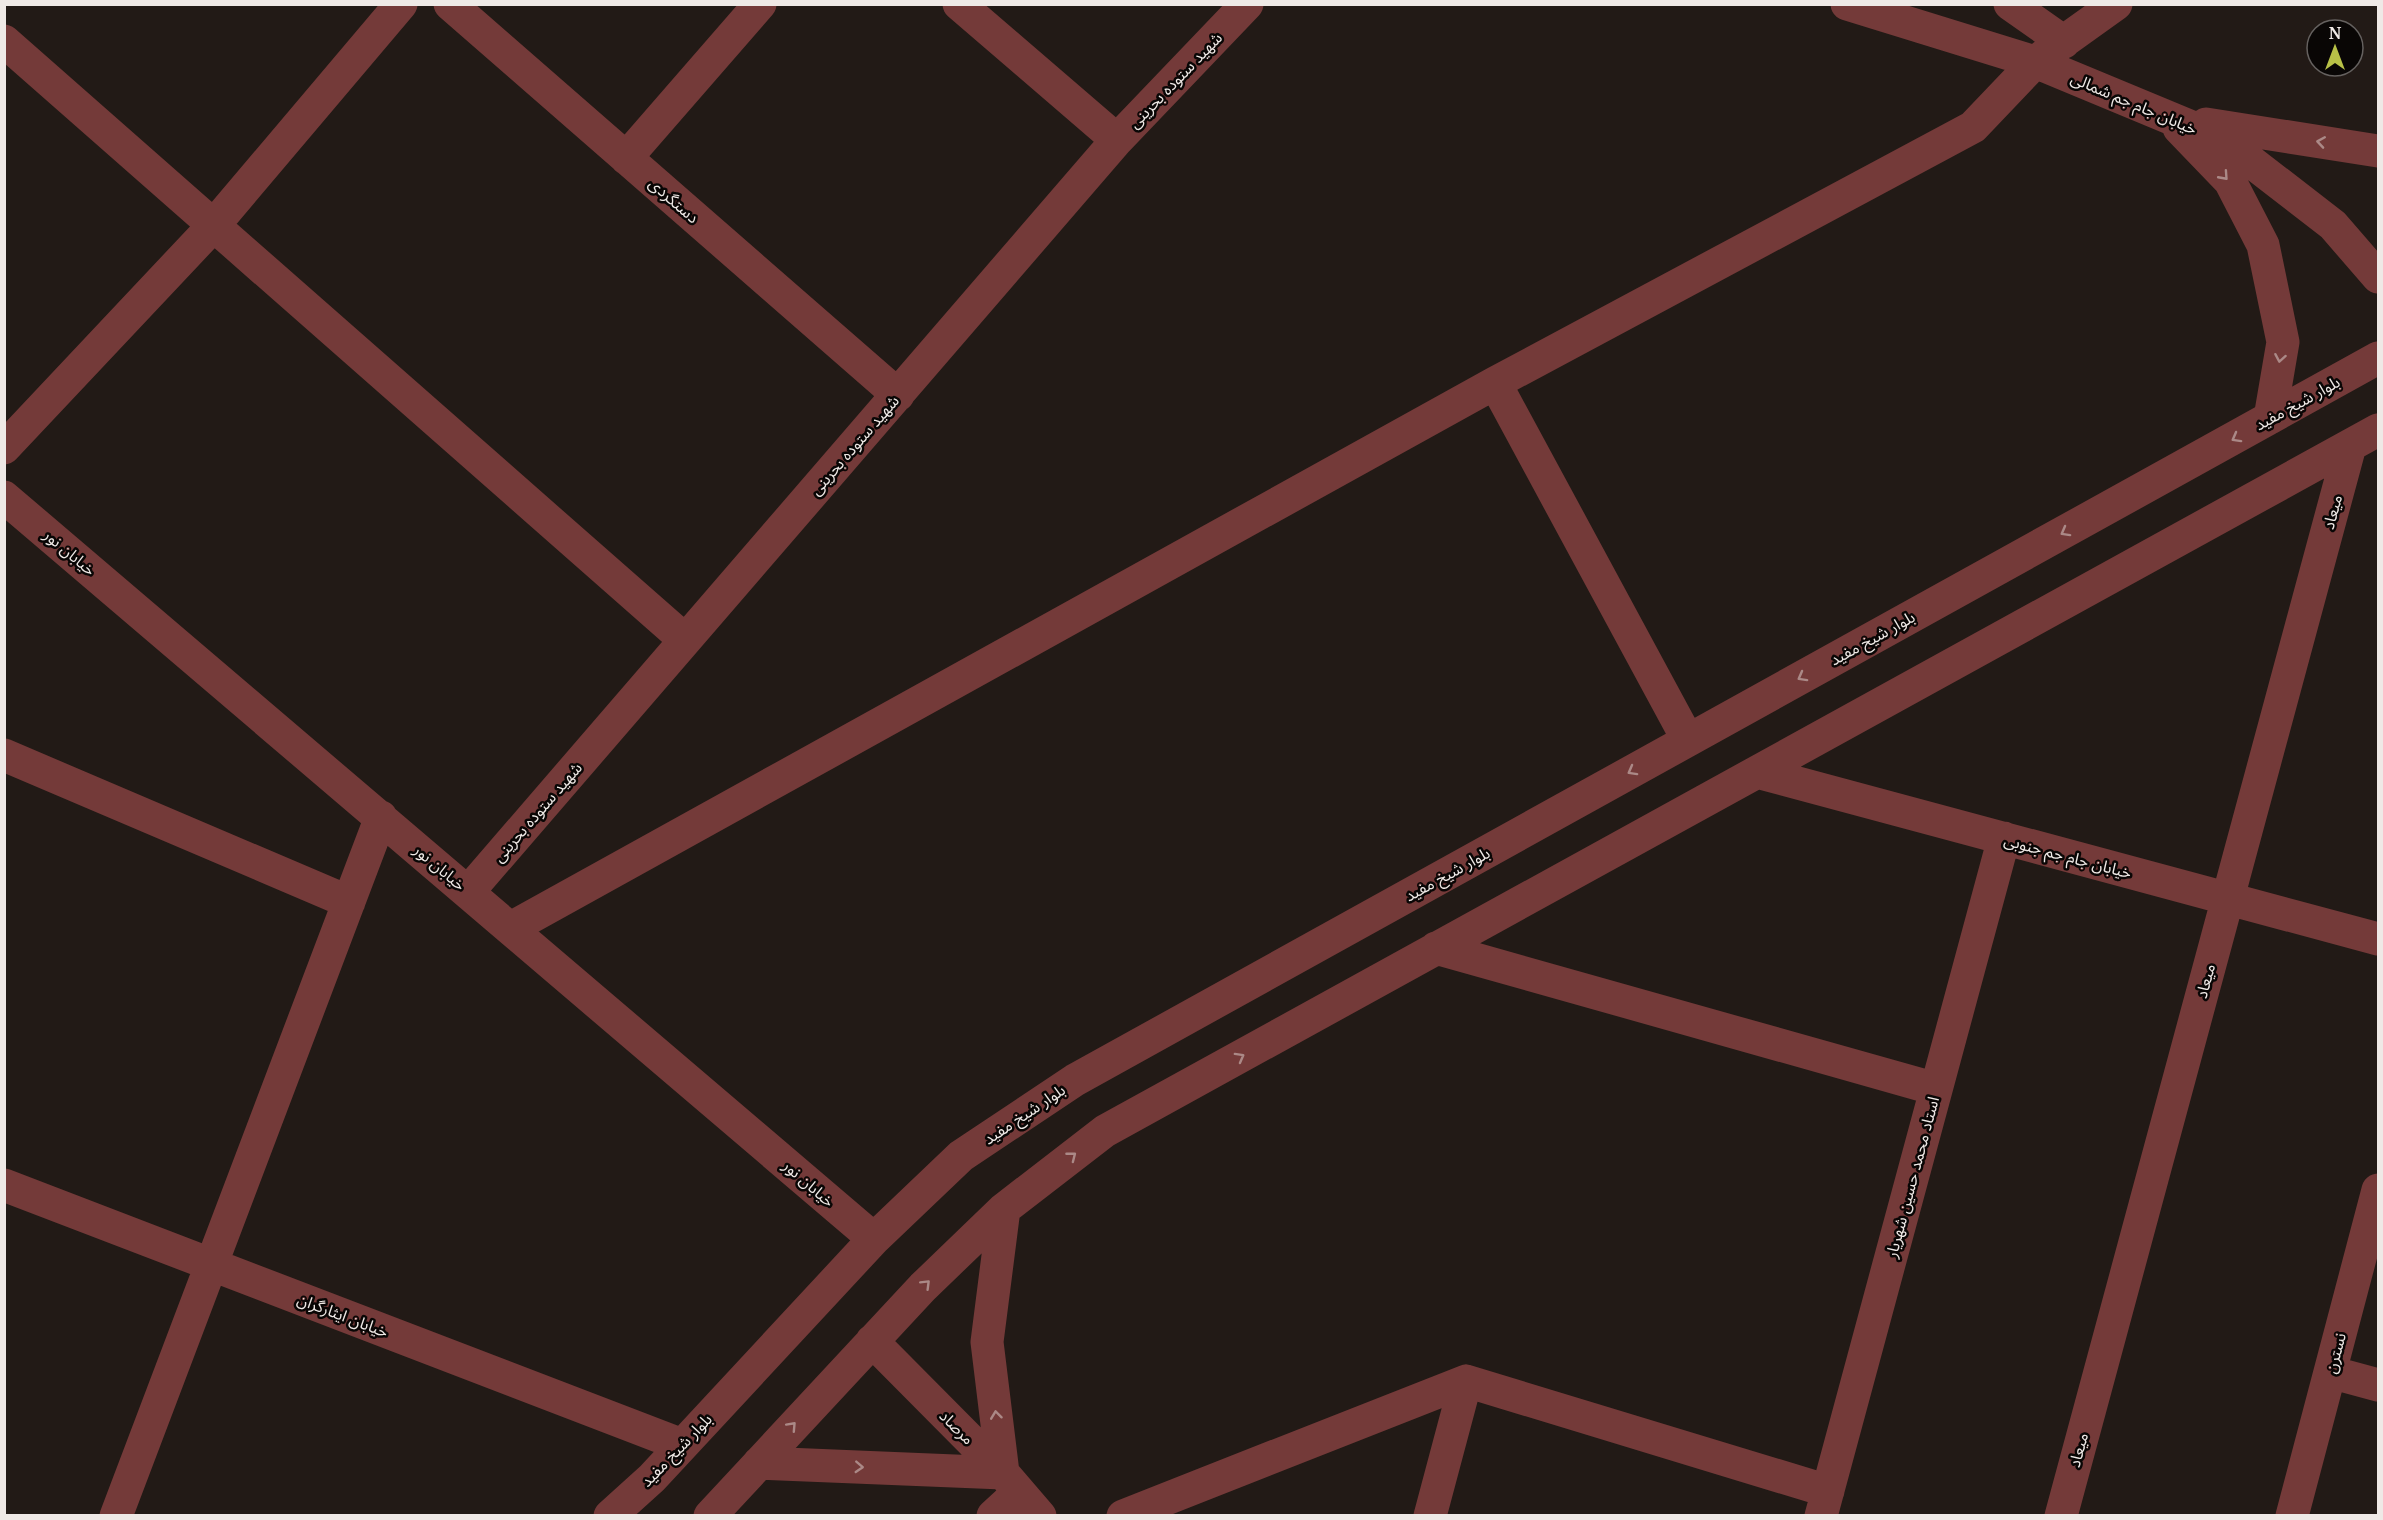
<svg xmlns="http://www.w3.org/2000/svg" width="2383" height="1520" font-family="'Noto Serif','Noto Sans Arabic',serif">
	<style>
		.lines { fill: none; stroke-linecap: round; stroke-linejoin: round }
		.minor { stroke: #743a39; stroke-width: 33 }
		.oneway { stroke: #ab8987 }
		.labels { text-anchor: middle; stroke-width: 5; stroke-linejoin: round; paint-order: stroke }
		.street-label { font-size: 16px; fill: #efe9e6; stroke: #090605 }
	</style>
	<rect width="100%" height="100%" fill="#221a16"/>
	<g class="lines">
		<!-- minor -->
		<path class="minor" d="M 450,4 L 898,395
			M 959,4 L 1117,140
			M 1847,4 L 2035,62 L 2223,140 L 2333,225 L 2378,277
			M 2010,4 L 2064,42
			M 4,41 L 685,640
			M 2206,124 L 2378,151
			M 2179,128 L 2230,181 L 2263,245 L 2283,342 L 2270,418
			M 626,158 L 760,4
			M 1495,383 L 1688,740
			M 4,448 L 214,225 L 401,4
			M 4,497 L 874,1239
			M 4,755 L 349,902
			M 1757,772 L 2378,939
			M 468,892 L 1117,140 L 1247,4
			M 511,928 L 1495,383 L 1973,127 L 2035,62 L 2116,4
			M 1436,948 L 1936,1089
			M 4,1185 L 682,1445
			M 872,1341 L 1003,1473 L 1040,1516
			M 2330,1372 L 2378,1385
			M 759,1463 L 1003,1473
			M 1003,1473 L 987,1342 L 1004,1209
			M 116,1516 L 381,817
			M 610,1516 L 652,1478 L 874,1239 L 961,1156 L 1075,1080 L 2378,358
			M 710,1516 L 923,1287 L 1004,1209 L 1105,1131 L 2378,430
			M 993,1516 L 1018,1493
			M 1123,1516 L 1466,1381 L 1828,1491
			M 1430,1516 L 1466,1381
			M 1821,1516 L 2004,838
			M 2061,1516 L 2350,446
			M 2292,1516 L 2378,1190"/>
	</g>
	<!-- one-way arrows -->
	<defs><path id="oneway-chevron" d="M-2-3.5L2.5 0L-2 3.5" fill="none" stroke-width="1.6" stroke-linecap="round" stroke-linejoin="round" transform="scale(1.5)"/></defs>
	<g class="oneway">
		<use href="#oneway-chevron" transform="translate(2321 142) rotate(-171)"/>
		<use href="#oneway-chevron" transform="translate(2224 176) rotate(48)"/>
		<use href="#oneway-chevron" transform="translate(2280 358) rotate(100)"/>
		<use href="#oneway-chevron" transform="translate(2236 438) rotate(151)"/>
		<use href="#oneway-chevron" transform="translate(2065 532) rotate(151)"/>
		<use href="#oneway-chevron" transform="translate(1802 677) rotate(151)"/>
		<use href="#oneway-chevron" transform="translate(1632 771) rotate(151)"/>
		<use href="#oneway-chevron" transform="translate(1240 1057) rotate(-29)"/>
		<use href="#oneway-chevron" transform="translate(1072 1156) rotate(-38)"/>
		<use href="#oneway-chevron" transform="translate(926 1284) rotate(-45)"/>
		<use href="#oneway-chevron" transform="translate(996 1415) rotate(-97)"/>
		<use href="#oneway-chevron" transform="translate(792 1426) rotate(-47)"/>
		<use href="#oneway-chevron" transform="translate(859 1467) rotate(3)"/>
	</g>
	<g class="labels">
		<!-- street labels -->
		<g class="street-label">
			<text transform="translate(1175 80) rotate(-46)" y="6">شهید ستوده بحرینی</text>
			<text transform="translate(2134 103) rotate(23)" y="6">خیابان جام جم شمالی</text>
			<text transform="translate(674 200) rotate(41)" y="6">دستگردی</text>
			<text transform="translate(2297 403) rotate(-29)" y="6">بلوار شیخ مفید</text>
			<text transform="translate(854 445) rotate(-49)" y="6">شهید ستوده بحرینی</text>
			<text transform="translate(2332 512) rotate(-75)" y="6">میعاد</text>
			<text transform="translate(70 552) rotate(40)" y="6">خیابان نور</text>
			<text transform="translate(1872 638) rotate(-29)" y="6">بلوار شیخ مفید</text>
			<text transform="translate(537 812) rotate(-49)" y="6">شهید ستوده بحرینی</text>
			<text transform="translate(2068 856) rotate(15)" y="6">خیابان جام جم جنوبی</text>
			<text transform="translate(440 867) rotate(40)" y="6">خیابان نور</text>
			<text transform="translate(1447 874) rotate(-29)" y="6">بلوار شیخ مفید</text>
			<text transform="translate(2205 981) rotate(-75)" y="6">میعاد</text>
			<text transform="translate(1024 1114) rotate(-34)" y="6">بلوار شیخ مفید</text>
			<text transform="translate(1912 1177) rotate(-75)" y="6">استاد محمد حسین شهریار</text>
			<text transform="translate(809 1183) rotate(41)" y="6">خیابان نور</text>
			<text transform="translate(343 1315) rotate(21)" y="6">خیابان ایثارگران</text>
			<text transform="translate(2335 1353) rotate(-75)" y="6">نسترن</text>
			<text transform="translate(957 1427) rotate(45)" y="6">مرصاد</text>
			<text transform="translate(676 1450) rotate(-46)" y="6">بلوار شیخ مفید</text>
			<text transform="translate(2078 1450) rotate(-75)" y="6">میعاد</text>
		</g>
	</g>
	<!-- border -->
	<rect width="2383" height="1520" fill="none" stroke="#efe9e6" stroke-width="12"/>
	<!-- north arrow -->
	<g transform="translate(2335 48)"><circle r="28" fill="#090605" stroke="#65615f" stroke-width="1.5"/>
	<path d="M0-4.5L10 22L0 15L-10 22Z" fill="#b8c147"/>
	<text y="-9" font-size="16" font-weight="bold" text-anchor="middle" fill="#efe9e6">N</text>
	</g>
</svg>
